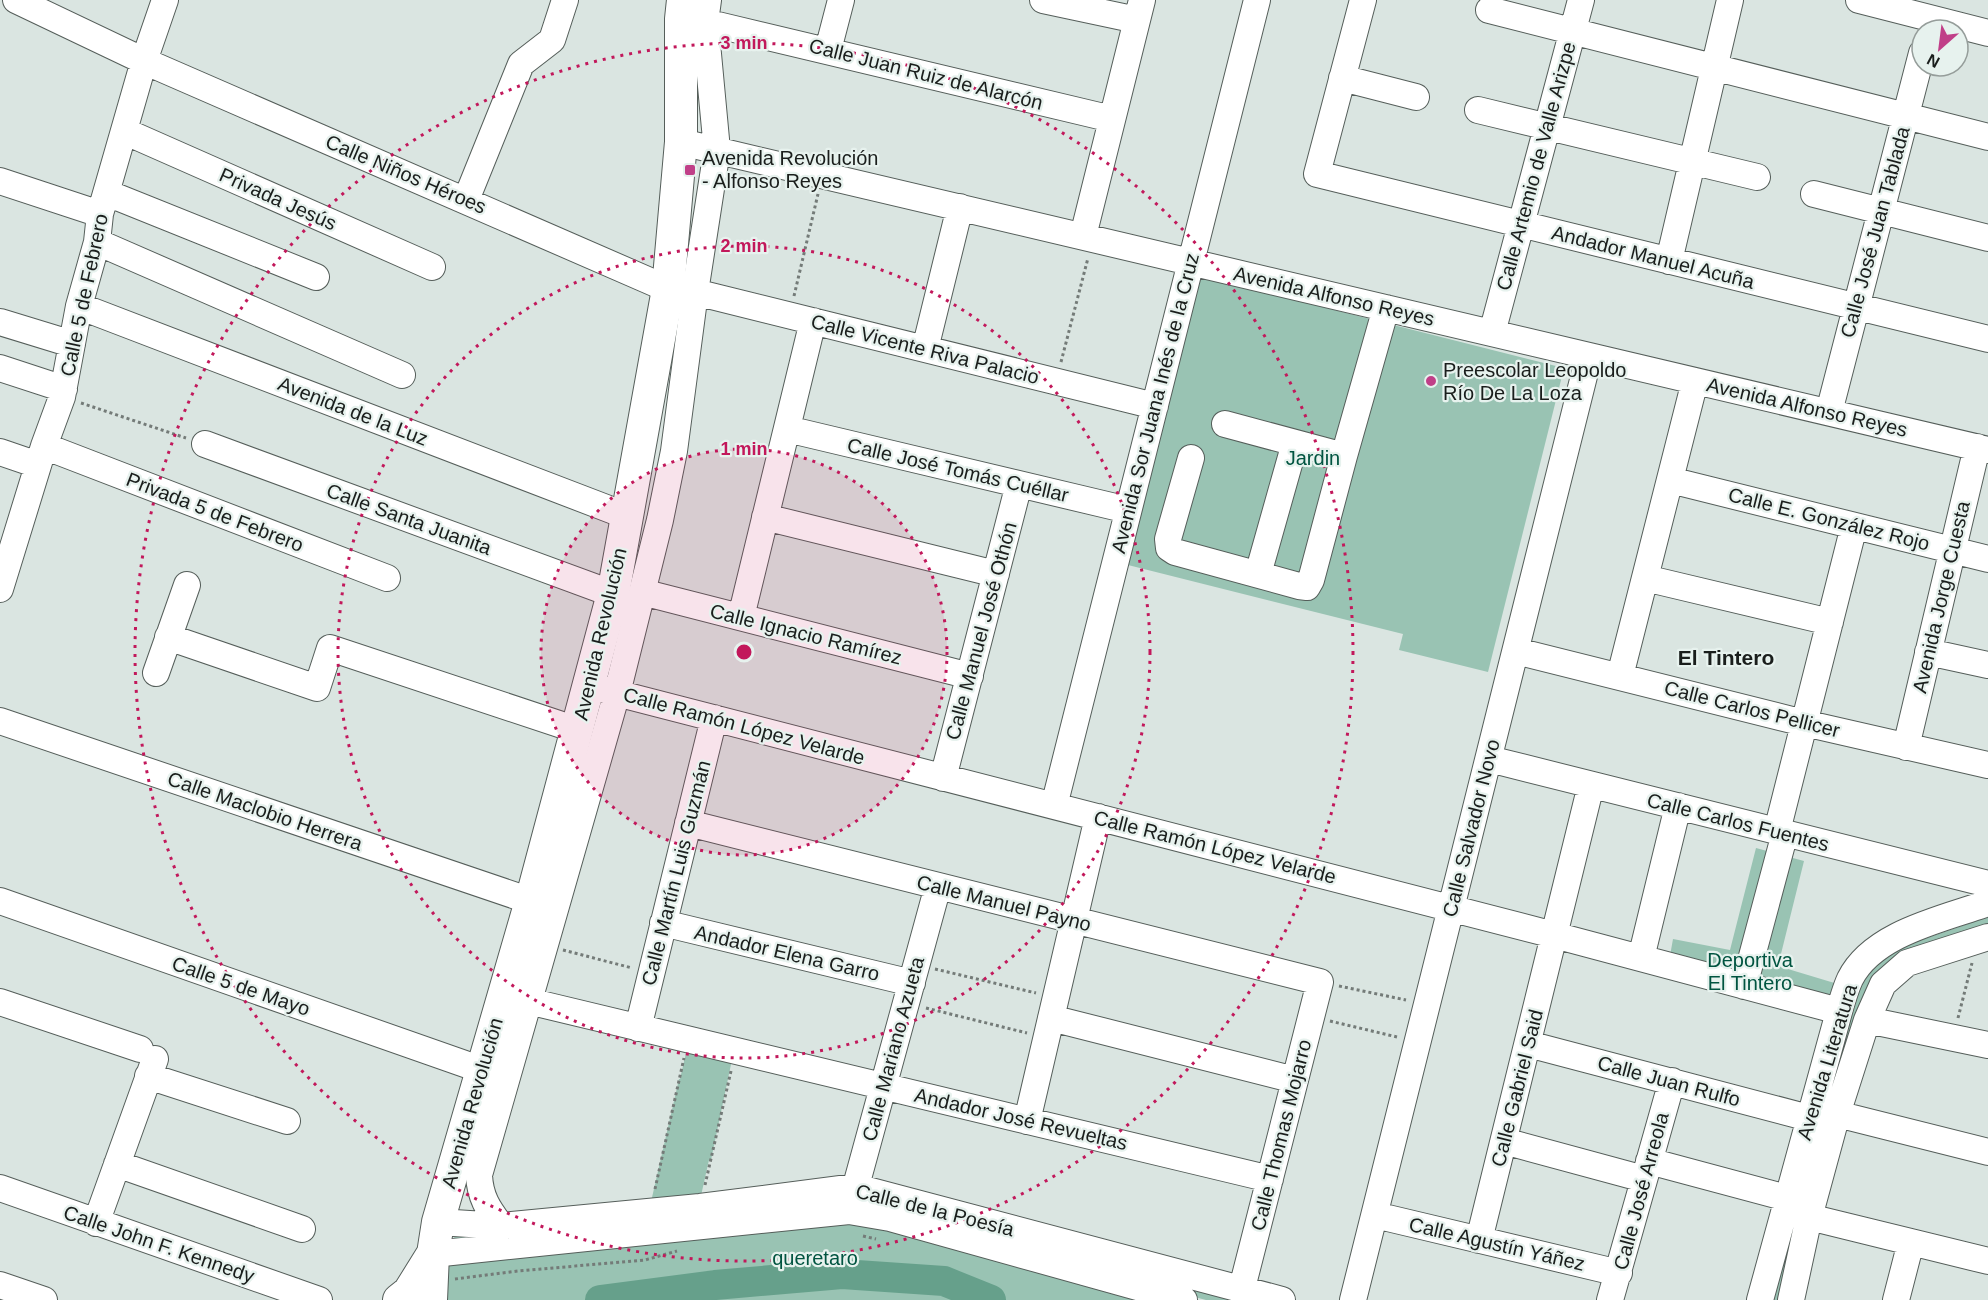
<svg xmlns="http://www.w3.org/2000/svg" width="1988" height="1300" font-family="Helvetica,sans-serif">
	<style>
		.green { fill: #99c3b3 }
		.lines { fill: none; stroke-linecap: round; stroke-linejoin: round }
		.river { stroke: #66a08b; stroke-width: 30 }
		.minor-casing { stroke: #555e5a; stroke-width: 28 }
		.major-casing { stroke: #555e5a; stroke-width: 34 }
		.path { stroke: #747b78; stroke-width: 3; stroke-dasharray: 3 3; stroke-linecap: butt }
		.minor { stroke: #fff; stroke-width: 26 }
		.major { stroke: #fff; stroke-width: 32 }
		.ring { fill: none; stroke: #c2185b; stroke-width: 3; stroke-dasharray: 3 6 }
		.poi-dot { fill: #c03f88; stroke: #e7f2ee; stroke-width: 2 }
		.labels { text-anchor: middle; stroke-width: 4.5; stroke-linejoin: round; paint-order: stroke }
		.street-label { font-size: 20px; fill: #1a1e1c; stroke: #e7f2ee }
		.poi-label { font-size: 20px; fill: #1a1e1c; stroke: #e7f2ee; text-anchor: start }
		.park-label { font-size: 20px; fill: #015440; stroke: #e7f2ee }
		.neighbourhood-label { font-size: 21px; font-weight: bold; fill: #1a1e1c; stroke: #e7f2ee }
		.centre { fill: #c2185b; stroke: #e7f2ee; stroke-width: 3 }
		.ring-label { font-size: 18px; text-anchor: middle; font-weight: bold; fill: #c2185b; stroke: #e7f2ee; stroke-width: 4.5; stroke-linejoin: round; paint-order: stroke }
	</style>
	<rect width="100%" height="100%" fill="#dae5e1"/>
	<!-- green -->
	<path class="green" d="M 1200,276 L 1564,368 L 1488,672 L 1399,650 L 1403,634 L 1128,565 Z
		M 1756,848 L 1804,861 L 1778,966 L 1851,988 L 1883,953 L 1988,917 L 1988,938 L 1889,969 L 1794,1300 L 1767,1300 L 1836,1023 L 1666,978 L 1673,939 L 1730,950 Z
		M 689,1040 L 734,1050 L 711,1160 L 709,1160 L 698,1209 L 825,1196 L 1257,1300 L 1206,1300 L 877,1213 L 455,1247 L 454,1235 L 648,1215 L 679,1079 L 680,1079 Z
		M 823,1214 L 1185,1300 L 391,1300 L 433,1254 Z"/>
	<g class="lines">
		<!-- river -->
		<path class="river" d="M 600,1300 L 715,1285 L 842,1274 L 944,1281 L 991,1300"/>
		<!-- minor casing -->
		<g class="minor-casing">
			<path id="minor" d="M 16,0 L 144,61 L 668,289
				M 1043,0 L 1137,20
				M 1363,0 L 1317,174 L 1988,339
				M 1859,0 L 1988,33
				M 1489,10 L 1988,137
				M 705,22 L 1112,119
				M 828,50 L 841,0
				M 1342,78 L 1416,97
				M 1478,110 L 1757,177
				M 124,131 L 432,267
				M 681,142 L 1988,450
				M 0,181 L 100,214
				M 107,193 L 316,277
				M 1814,194 L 1988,238
				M 466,200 L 521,64 L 552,40 L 565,0
				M 1083,236 L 1142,0
				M 97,242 L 402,375
				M 1669,261 L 1730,0
				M 695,292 L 1155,406
				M 79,306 L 627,516
				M 0,322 L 72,344
				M 1492,333 L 1581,0
				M 925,349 L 960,207
				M 0,368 L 64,389
				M 1829,412 L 1922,53
				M 1225,424 L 1344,456 L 1386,308
				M 787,429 L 1128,510
				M 205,444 L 613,594
				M 44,446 L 387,578
				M 0,452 L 38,465
				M 1191,458 L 1168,539 L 1169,548 L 1175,552 L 1299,586 L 1307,587 L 1311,580 L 1344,456
				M 1670,480 L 1988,559
				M 765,517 L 996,574
				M 1258,574 L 1295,443
				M 1645,578 L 1830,622
				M 0,589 L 44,446 L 62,397 L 79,306 L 97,242 L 100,214 L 144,61 L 165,0
				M 642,592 L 970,676
				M 741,617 L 813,321
				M 168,637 L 317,688 L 330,648 L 577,730
				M 1516,651 L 1804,723 L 1988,765
				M 1928,652 L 1988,665
				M 156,673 L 187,585
				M 1620,676 L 1695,381
				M 589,686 L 1554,935 L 1839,1011
				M 0,721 L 531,901
				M 1906,747 L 1977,447
				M 1489,759 L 1988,884
				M 943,778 L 1019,484
				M 1054,806 L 1257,0
				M 688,823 L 1320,982 L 1242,1288
				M 1777,831 L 1854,526
				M 0,901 L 482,1070
				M 663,923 L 912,983
				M 1641,958 L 1678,806
				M 1744,986 L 1785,833
				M 528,1001 L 1270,1179
				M 0,1002 L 140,1049
				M 1051,1018 L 1295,1080
				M 1867,1020 L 1988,1045
				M 638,1028 L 714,718
				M 1528,1044 L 1809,1118
				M 148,1076 L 287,1121
				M 1837,1114 L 1988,1152
				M 1027,1121 L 1098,817
				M 1504,1141 L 1644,1179
				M 1649,1161 L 1787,1198
				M 117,1164 L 302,1229
				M 0,1188 L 319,1300
				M 851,1204 L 938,886
				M 1375,1215 L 1619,1273
				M 1809,1217 L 1988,1261
				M 438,1222 L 501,1226 L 700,1207 L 856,1187 L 1282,1300
				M 96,1223 L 155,1059
				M 501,1226 C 488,1209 480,1197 479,1175 L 617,693 L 660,520 L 674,451 L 695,292 L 717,150 L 705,22 L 708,0
				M 1479,1240 L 1591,785
				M 433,1254 L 849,1211 L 890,1218 L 1184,1300
				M 0,1285 L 44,1300
				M 1353,1300 L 1589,356
				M 1610,1300 L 1672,1081
				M 1760,1300 L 1836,1023 C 1840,1008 1844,992 1850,979 C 1873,933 1943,919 1988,903
				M 1791,1300 L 1809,1217 L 1837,1114 L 1867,1020 L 1883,984 L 1907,963 L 1988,937
				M 1896,1300 L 1911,1242"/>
		</g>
		<!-- major casing -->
		<g class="major-casing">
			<path id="major" d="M 399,1300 L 409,1292 L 432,1255
				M 431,1300 L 433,1254 L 438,1222 L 531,901 L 613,594 L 668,289 L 681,142 L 681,19 L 683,0"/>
		</g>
		<!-- path -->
		<path class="path" d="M 794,296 L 818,194
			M 1061,362 L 1088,258
			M 81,403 L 186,438
			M 563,950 L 632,968
			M 935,969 L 1036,993
			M 1339,986 L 1406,1000
			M 926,1008 L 1027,1033
			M 1958,1018 L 1972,963
			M 1330,1021 L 1397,1037
			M 705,1185 L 731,1071
			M 655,1189 L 684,1058
			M 863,1236 L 876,1239
			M 455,1279 L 518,1271 L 645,1260 L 677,1251"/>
		<!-- minor -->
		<use href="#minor" class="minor"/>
		<!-- major -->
		<use href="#major" class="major"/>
	</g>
	<!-- distance rings -->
	<circle cx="744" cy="652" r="203" fill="#c2185b" fill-opacity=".12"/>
	<g class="ring">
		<circle cx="744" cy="652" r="203"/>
		<circle cx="744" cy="652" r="406"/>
		<circle cx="744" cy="652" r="609"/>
	</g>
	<!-- markers -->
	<g class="poi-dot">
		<rect x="684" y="164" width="12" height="12" rx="3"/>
		<circle cx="1431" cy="381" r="6"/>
	</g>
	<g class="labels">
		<!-- street labels -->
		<g class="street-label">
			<text transform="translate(926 74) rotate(14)" y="7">Calle Juan Ruiz de Alarcón</text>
			<text transform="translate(1536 166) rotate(-75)" y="7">Calle Artemio de Valle Arizpe</text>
			<text transform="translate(406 174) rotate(23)" y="7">Calle Niños Héroes</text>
			<text transform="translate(278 199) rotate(24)" y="7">Privada Jesús</text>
			<text transform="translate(1875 232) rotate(-75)" y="7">Calle José Juan Tablada</text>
			<text transform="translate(1653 257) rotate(14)" y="7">Andador Manuel Acuña</text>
			<text transform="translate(84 295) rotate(-78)" y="7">Calle 5 de Febrero</text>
			<text transform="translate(1334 296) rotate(13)" y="7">Avenida Alfonso Reyes</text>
			<text transform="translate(925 349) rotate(14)" y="7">Calle Vicente Riva Palacio</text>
			<text transform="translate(1155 403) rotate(-76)" y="7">Avenida Sor Juana Inés de la Cruz</text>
			<text transform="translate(1807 407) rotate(13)" y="7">Avenida Alfonso Reyes</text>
			<text transform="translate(353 411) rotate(21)" y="7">Avenida de la Luz</text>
			<text transform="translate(958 470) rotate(13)" y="7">Calle José Tomás Cuéllar</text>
			<text transform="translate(215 512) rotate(21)" y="7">Privada 5 de Febrero</text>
			<text transform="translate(409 519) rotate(20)" y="7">Calle Santa Juanita</text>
			<text transform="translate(1829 519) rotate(14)" y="7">Calle E. González Rojo</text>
			<text transform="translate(1941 597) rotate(-77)" y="7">Avenida Jorge Cuesta</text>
			<text transform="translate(981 631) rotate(-75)" y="7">Calle Manuel José Othón</text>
			<text transform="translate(600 634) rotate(-77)" y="7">Avenida Revolución</text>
			<text transform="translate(806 634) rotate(14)" y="7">Calle Ignacio Ramírez</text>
			<text transform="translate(1752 709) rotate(14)" y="7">Calle Carlos Pellicer</text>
			<text transform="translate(744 726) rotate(15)" y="7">Calle Ramón López Velarde</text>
			<text transform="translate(265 811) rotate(19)" y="7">Calle Maclobio Herrera</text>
			<text transform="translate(1738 822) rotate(14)" y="7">Calle Carlos Fuentes</text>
			<text transform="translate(1471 828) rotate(-76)" y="7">Calle Salvador Novo</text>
			<text transform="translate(1215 847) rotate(14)" y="7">Calle Ramón López Velarde</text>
			<text transform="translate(676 873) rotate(-76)" y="7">Calle Martín Luis Guzmán</text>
			<text transform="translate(1004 903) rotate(14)" y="7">Calle Manuel Payno</text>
			<text transform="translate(787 953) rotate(13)" y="7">Andador Elena Garro</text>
			<text transform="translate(241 986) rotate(19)" y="7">Calle 5 de Mayo</text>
			<text transform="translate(893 1049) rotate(-75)" y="7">Calle Mariano Azueta</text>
			<text transform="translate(1827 1062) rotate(-73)" y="7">Avenida Literatura</text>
			<text transform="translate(1669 1081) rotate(15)" y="7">Calle Juan Rulfo</text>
			<text transform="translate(1517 1088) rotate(-76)" y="7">Calle Gabriel Said</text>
			<text transform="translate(472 1103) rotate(-74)" y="7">Avenida Revolución</text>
			<text transform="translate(1021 1119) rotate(13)" y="7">Andador José Revueltas</text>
			<text transform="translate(1281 1135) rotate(-76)" y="7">Calle Thomas Mojarro</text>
			<text transform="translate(1641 1191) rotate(-75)" y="7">Calle José Arreola</text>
			<text transform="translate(935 1210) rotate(14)" y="7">Calle de la Poesía</text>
			<text transform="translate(159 1244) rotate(19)" y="7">Calle John F. Kennedy</text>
			<text transform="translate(1497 1244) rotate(13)" y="7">Calle Agustín Yáñez</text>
		</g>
		<!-- poi labels -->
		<g class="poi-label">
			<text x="702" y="165">Avenida Revolución<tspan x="702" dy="23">- Alfonso Reyes</tspan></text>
			<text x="1443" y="377">Preescolar Leopoldo<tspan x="1443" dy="23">Río De La Loza</tspan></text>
		</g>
		<!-- park labels -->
		<g class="park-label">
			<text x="1313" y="465">Jardin</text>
			<text x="1750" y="967">Deportiva<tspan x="1750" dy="23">El Tintero</tspan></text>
			<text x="815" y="1265">queretaro</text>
		</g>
		<!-- neighbourhood labels -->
		<g class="neighbourhood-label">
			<text x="1726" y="665">El Tintero</text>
		</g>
	</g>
	<circle cx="744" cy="652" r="9" class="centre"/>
	<g class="ring-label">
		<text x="744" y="49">3 min</text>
		<text x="744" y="252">2 min</text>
		<text x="744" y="455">1 min</text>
	</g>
	<!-- north arrow -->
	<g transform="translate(1940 48) rotate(208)"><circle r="28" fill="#e7f2ee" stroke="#959d9a" stroke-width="1.5"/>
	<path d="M0-4.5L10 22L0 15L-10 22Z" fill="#c03f88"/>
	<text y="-9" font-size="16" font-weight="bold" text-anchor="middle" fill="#1a1e1c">N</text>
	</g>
</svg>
